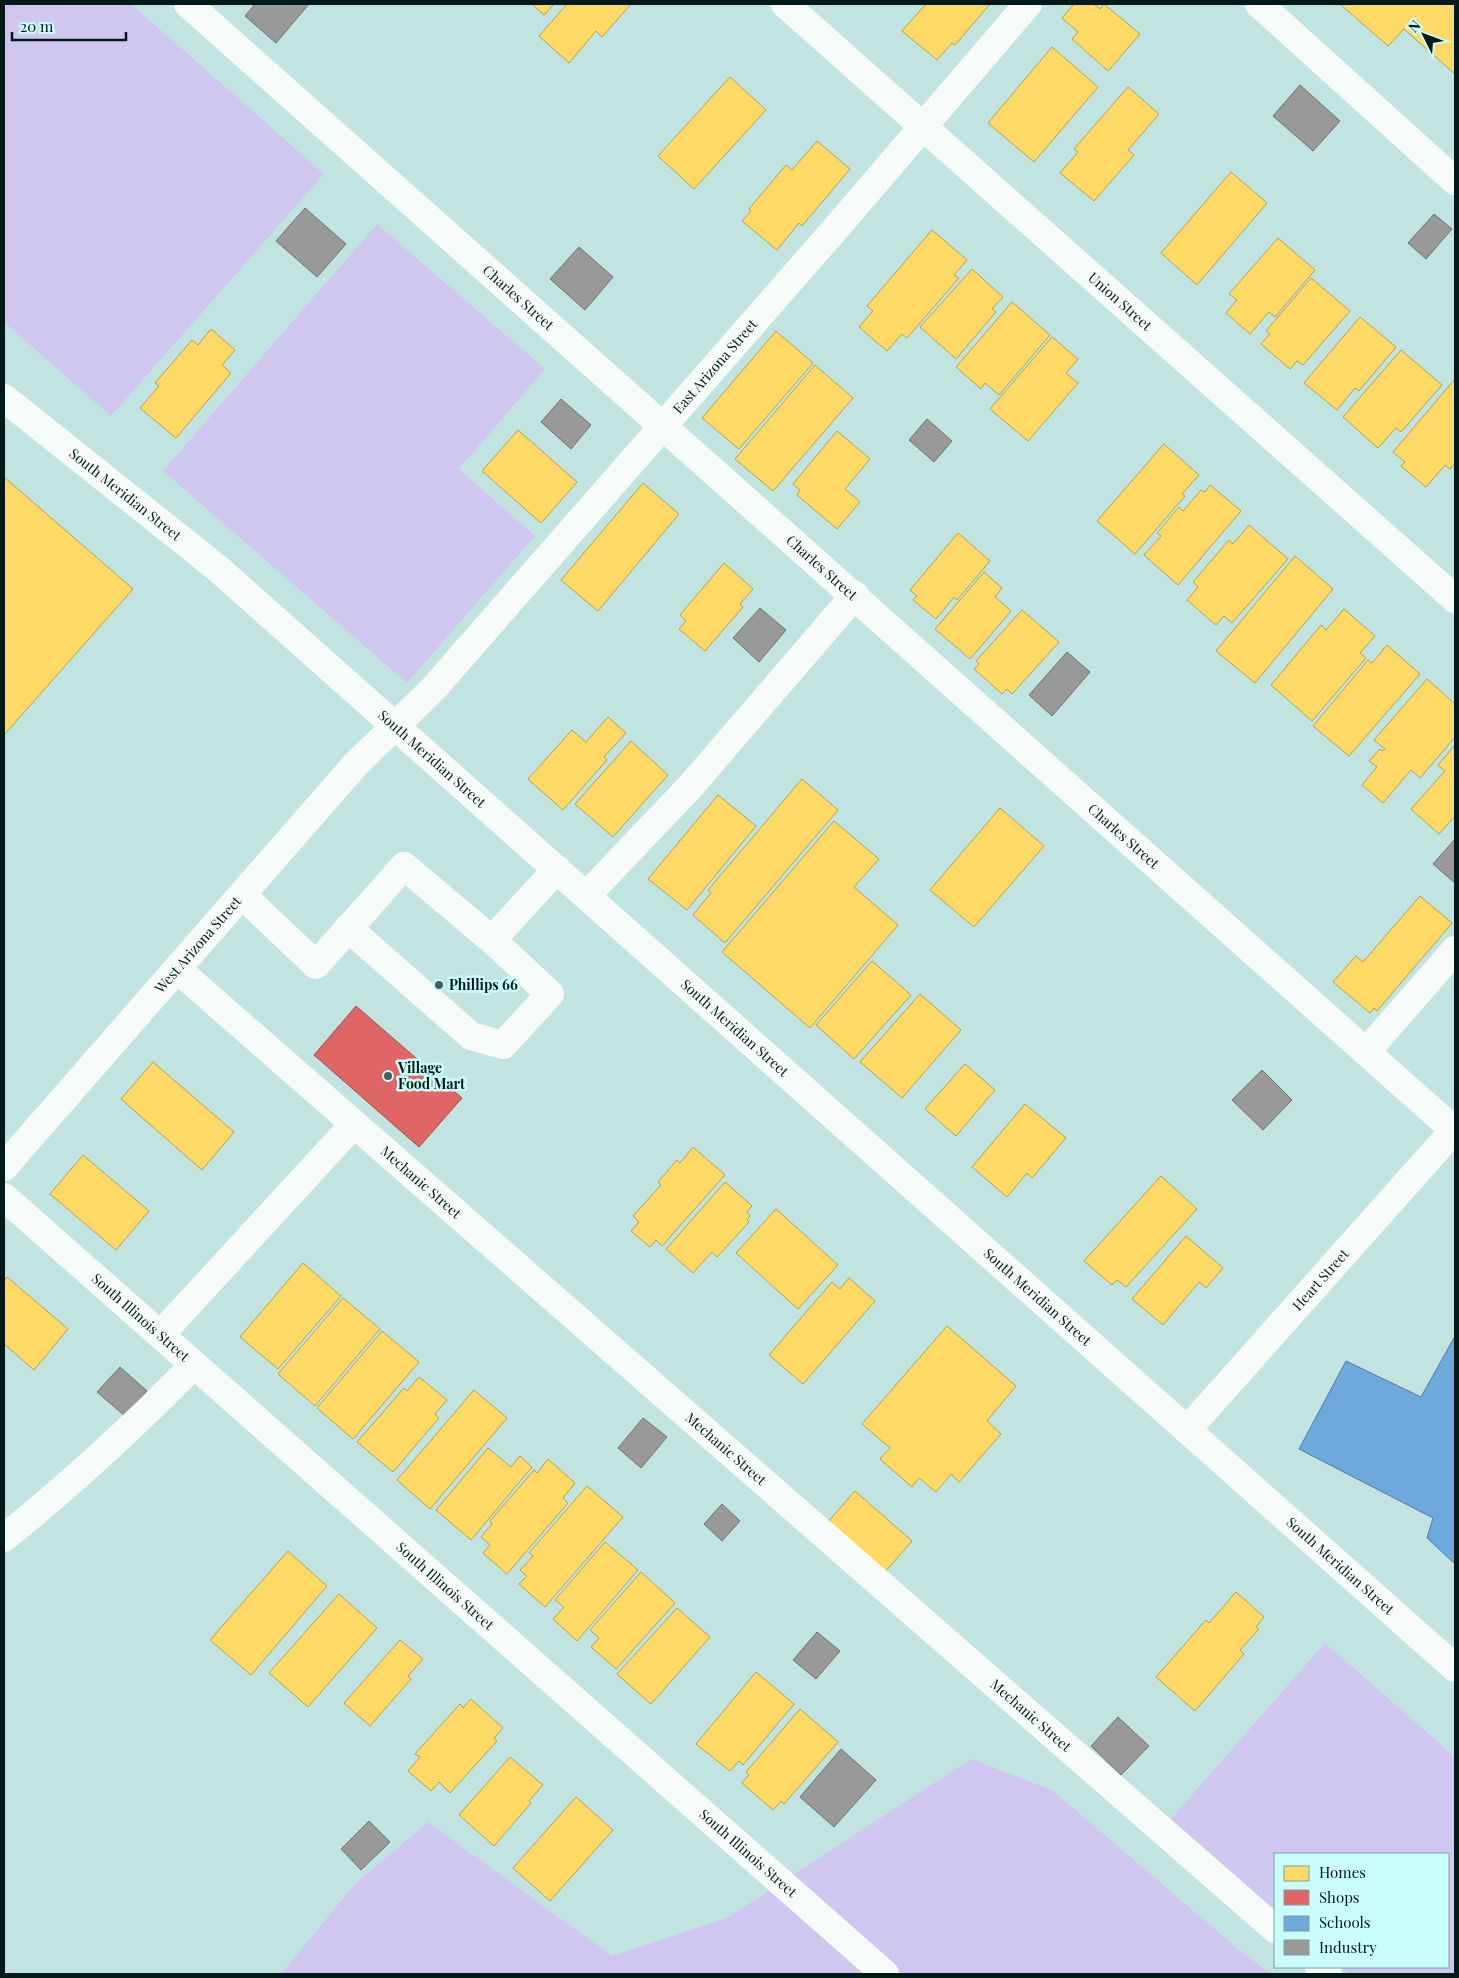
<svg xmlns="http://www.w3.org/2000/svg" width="1459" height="1978" font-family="'Playfair Display',serif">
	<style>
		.green { fill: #d0c7f1 }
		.homes { fill: #ffd966; stroke: #b39f4f }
		.shops { fill: #e06666; stroke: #9d4f4f }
		.schools { fill: #6fa8dc; stroke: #4e7da1 }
		.industry { fill: #999; stroke: #6b7372 }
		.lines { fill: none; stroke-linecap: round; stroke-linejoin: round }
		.minor { stroke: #f6fbfa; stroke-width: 28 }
		.major { stroke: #f6fbfa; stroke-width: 28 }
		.poi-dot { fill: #44605e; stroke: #cafdf9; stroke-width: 2 }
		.labels { text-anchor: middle; stroke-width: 5; stroke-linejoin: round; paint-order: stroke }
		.street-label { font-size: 14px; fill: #011918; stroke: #cafdf9 }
		.poi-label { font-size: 14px; font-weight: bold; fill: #011918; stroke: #cafdf9; text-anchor: start }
	</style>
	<rect width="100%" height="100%" fill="#c1e4e1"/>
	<!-- green -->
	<path class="green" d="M 4,4 L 131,4 L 324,174 L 111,416 L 4,322 Z
		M 377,224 L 545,369 L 459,469 L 535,536 L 407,683 L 163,471 Z
		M 1325,1643 L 1455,1757 L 1455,1974 L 1348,1974 L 1340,1967 L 1448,1967 L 1448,1854 L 1275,1854 L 1275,1910 L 1171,1819 Z
		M 971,1759 L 1052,1790 L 1238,1949 L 1271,1974 L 281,1974 L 355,1884 L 428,1822 L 612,1956 L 727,1918 Z"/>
	<!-- homes -->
	<path class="homes" d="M 532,4 L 554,4 L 544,15 Z
		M 567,4 L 631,4 L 602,37 L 596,31 L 569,63 L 539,36 Z
		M 926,4 L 990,4 L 955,45 L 952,43 L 937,60 L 902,31 Z
		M 1074,4 L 1094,4 L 1100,9 L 1104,4 L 1140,34 L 1108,71 L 1072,39 L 1078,32 L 1062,18 Z
		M 1340,4 L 1455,4 L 1455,74 L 1404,29 L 1388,46 Z
		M 1052,47 L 1098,87 L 1034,162 L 988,123 Z
		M 730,77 L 766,110 L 694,189 L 658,156 Z
		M 1128,87 L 1159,114 L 1128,150 L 1134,155 L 1094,201 L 1060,173 L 1078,152 L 1074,149 Z
		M 817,141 L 850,169 L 802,226 L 799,223 L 777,250 L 742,221 L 751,211 L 749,209 L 786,165 L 792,170 Z
		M 1231,172 L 1267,203 L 1197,285 L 1161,253 Z
		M 932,230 L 967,260 L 954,275 L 959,278 L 907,338 L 902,334 L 887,351 L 859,327 L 873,311 L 867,306 Z
		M 1278,238 L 1315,270 L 1275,317 L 1269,312 L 1250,334 L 1226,313 L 1237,300 L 1229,294 Z
		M 972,269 L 1003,297 L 992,309 L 996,312 L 956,359 L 920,327 Z
		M 1311,278 L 1350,311 L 1303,365 L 1297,361 L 1290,369 L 1261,344 L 1270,334 L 1266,331 Z
		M 1012,302 L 1050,335 L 999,395 L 985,383 L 981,389 L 956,367 Z
		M 1360,317 L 1396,347 L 1359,391 L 1355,388 L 1337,410 L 1304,383 Z
		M 211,329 L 235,350 L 222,365 L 231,373 L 176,438 L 140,408 L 159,386 L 155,383 L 192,340 L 198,345 Z
		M 776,331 L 813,363 L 739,449 L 702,418 Z
		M 1052,337 L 1078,359 L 1066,373 L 1078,383 L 1028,441 L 990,409 Z
		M 1401,350 L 1442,385 L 1401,432 L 1396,428 L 1378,448 L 1343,417 Z
		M 815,365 L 853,398 L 773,491 L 735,459 Z
		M 1455,379 L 1455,463 L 1450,469 L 1445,465 L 1426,487 L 1401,466 L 1405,462 L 1393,452 Z
		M 518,430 L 577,482 L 541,523 L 482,471 Z
		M 837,431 L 870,459 L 845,489 L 860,502 L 837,529 L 797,495 L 800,490 L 793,484 Z
		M 1164,444 L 1199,475 L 1182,494 L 1185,496 L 1135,554 L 1097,521 Z
		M 4,477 L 133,589 L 4,735 Z
		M 643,483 L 679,514 L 598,611 L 561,580 Z
		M 1210,485 L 1241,511 L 1178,585 L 1144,555 L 1161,536 L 1157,533 L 1179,507 L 1183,511 L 1201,490 L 1205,492 Z
		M 1249,525 L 1288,559 L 1232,623 L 1224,616 L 1216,625 L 1187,600 L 1198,587 L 1193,582 L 1229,540 L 1233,544 Z
		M 958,533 L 990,561 L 957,600 L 954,597 L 936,619 L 913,600 L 917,596 L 910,590 Z
		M 1295,556 L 1333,589 L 1255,683 L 1216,651 Z
		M 724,563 L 753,589 L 740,604 L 743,607 L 705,651 L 679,629 L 686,621 L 680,615 Z
		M 984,572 L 1002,588 L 995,597 L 1011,611 L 970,659 L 935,629 Z
		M 1344,609 L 1375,636 L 1360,653 L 1366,658 L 1312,721 L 1271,685 L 1321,625 L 1326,630 Z
		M 1022,610 L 1059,642 L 1012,694 L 1007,689 L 1002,694 L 974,669 L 979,664 L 976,661 Z
		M 1387,645 L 1420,674 L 1349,756 L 1313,726 L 1368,660 L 1372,663 Z
		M 1427,679 L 1455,704 L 1455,737 L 1420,778 L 1411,770 L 1383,803 L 1362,785 L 1377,767 L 1369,761 L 1380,749 L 1382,751 L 1385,749 L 1374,740 Z
		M 608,717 L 626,733 L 604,757 L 607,760 L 563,810 L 528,779 L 572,730 L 586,742 Z
		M 631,741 L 668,775 L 613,837 L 575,804 Z
		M 1455,745 L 1455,816 L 1439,834 L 1411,809 L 1445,771 L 1438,765 Z
		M 802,779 L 838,810 L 725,943 L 693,915 L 711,893 L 708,890 Z
		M 718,795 L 756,826 L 687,910 L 648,879 Z
		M 1000,808 L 1044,846 L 974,927 L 930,890 Z
		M 834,821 L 879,859 L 854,887 L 898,925 L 810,1028 L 722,952 Z
		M 1420,896 L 1452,923 L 1377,1011 L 1374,1008 L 1370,1013 L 1333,982 L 1356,956 L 1363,962 Z
		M 872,961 L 911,995 L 854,1059 L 816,1025 Z
		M 920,994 L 961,1030 L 902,1098 L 860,1062 Z
		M 153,1062 L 234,1132 L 202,1170 L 121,1099 Z
		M 965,1064 L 995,1090 L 956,1136 L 925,1109 Z
		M 1025,1104 L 1066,1138 L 1032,1178 L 1027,1173 L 1007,1197 L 972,1167 Z
		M 693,1147 L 725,1175 L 662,1246 L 656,1240 L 650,1247 L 631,1231 L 639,1222 L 633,1216 L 661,1185 L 658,1182 L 677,1160 L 680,1163 Z
		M 83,1155 L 149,1211 L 116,1250 L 50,1194 Z
		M 1161,1176 L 1197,1209 L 1126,1287 L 1117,1280 L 1112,1285 L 1084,1261 Z
		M 725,1182 L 752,1206 L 747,1212 L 750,1216 L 747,1220 L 749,1222 L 717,1257 L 712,1252 L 693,1273 L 666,1249 Z
		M 776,1209 L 838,1265 L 798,1309 L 736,1253 Z
		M 1186,1236 L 1223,1268 L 1206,1288 L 1199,1282 L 1163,1325 L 1132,1299 Z
		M 303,1263 L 341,1296 L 278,1369 L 240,1337 Z
		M 7,1277 L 68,1329 L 34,1370 L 4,1344 L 4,1281 Z
		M 849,1278 L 875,1301 L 803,1384 L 769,1355 L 832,1282 L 840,1289 Z
		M 343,1298 L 380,1329 L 315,1406 L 278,1374 Z
		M 947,1326 L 1016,1386 L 987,1421 L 1001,1434 L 959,1482 L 951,1474 L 936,1492 L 919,1478 L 912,1487 L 880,1459 L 890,1448 L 862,1424 Z
		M 382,1331 L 419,1362 L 353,1439 L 317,1408 Z
		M 419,1377 L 447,1400 L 435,1414 L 439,1418 L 393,1472 L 357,1442 L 404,1388 L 407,1391 Z
		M 474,1390 L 507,1418 L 430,1509 L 397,1480 Z
		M 488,1448 L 511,1467 L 520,1456 L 532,1467 L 471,1540 L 436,1510 Z
		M 548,1459 L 575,1483 L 563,1498 L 568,1503 L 507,1574 L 483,1553 L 490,1545 L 481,1537 L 492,1524 L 490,1521 L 534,1470 L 537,1473 Z
		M 587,1486 L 623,1517 L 545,1607 L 519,1584 L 527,1576 L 520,1570 L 533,1556 L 529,1553 Z
		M 855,1491 L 912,1541 L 884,1573 L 827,1523 Z
		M 605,1542 L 638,1570 L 577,1641 L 553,1619 L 564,1607 L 555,1600 Z
		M 288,1551 L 327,1586 L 251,1675 L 210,1640 Z
		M 641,1572 L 675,1603 L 616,1669 L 591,1647 L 599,1638 L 590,1630 Z
		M 1236,1592 L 1264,1617 L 1256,1627 L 1259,1629 L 1240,1650 L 1244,1654 L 1195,1711 L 1156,1677 L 1206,1620 L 1209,1623 Z
		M 339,1594 L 377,1628 L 308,1707 L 269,1673 Z
		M 677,1608 L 710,1637 L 651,1704 L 617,1674 Z
		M 400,1640 L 423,1659 L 408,1676 L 411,1679 L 370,1726 L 344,1703 Z
		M 756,1672 L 794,1704 L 743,1765 L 739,1761 L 730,1771 L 696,1744 Z
		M 471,1699 L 503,1728 L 494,1738 L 497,1741 L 450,1793 L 439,1782 L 431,1791 L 408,1771 L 420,1757 L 415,1754 L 460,1704 L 463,1708 Z
		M 800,1709 L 838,1742 L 784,1804 L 781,1801 L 773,1810 L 742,1783 L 749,1775 L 746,1772 Z
		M 510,1757 L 543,1785 L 529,1801 L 531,1803 L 494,1846 L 459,1815 Z
		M 576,1797 L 613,1830 L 550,1901 L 513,1868 Z"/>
	<!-- shops -->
	<path class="shops" d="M 356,1006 L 462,1098 L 419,1147 L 314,1055 Z"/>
	<!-- schools -->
	<path class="schools" d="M 1455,1336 L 1455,1564 L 1427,1538 L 1433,1518 L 1299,1449 L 1346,1361 L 1421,1397 Z"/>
	<!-- industry -->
	<path class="industry" d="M 255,4 L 309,4 L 276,43 L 245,16 Z
		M 1300,85 L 1340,121 L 1313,151 L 1273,116 Z
		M 305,208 L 346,244 L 317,277 L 276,241 Z
		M 1434,214 L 1452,229 L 1426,259 L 1408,243 Z
		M 579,247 L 613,277 L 585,310 L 550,279 Z
		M 561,399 L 591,425 L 571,449 L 541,422 Z
		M 927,419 L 952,441 L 934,462 L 909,440 Z
		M 760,608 L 786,630 L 759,662 L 733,638 Z
		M 1067,652 L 1090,672 L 1052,716 L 1029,695 Z
		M 1455,839 L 1455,883 L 1433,864 Z
		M 1262,1070 L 1292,1100 L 1263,1130 L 1232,1100 Z
		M 120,1367 L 147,1391 L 125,1416 L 97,1392 Z
		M 643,1418 L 667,1437 L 641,1468 L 618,1448 Z
		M 722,1504 L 740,1521 L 722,1541 L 704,1524 Z
		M 817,1632 L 840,1651 L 816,1679 L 793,1660 Z
		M 1118,1717 L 1149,1746 L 1121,1775 L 1091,1746 Z
		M 841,1749 L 876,1780 L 834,1827 L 800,1797 Z
		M 369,1821 L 390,1842 L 361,1870 L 341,1849 Z"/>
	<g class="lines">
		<!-- minor -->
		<g class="minor">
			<path id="s1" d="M 188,4 L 1455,1131"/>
			<path id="s2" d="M 785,4 L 1455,599"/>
			<path d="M 1259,4 L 1455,181"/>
			<path d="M 242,895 L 316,965 L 404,866 L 492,940 L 557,869"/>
			<path d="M 587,895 L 689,788 L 855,595"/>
			<path d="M 348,928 L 471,1036 L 503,1045 L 550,994 L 492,940"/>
			<path id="s3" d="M 177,969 L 1275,1929"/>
			<path d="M 1366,1052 L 1455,950"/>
			<path id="s4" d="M 4,1167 L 355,765 L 434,688 L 837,227 L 1028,4"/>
			<path id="s5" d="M 4,1197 L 885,1974"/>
			<path d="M 160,1335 L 354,1124"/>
			<path id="s6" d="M 1187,1430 L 1454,1130"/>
			<path d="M 4,1538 C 71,1484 134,1426 194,1365"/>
			<path d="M 1319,1967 L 1328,1974"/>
		</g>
		<!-- major -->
		<path class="major" id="s7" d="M 4,398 L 216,567 L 1455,1668"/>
	</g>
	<!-- markers -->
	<g class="poi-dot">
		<circle cx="439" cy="985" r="5"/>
		<circle cx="388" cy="1076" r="5"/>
	</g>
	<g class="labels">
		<!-- street labels -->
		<g class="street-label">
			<text dy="5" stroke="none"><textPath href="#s1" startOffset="442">Charles Street</textPath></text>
			<text dy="5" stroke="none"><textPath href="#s2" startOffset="448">Union Street</textPath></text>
			<text dy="5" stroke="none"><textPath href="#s4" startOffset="1071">East Arizona Street</textPath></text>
			<text dy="5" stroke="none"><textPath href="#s7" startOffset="155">South Meridian Street</textPath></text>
			<text dy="5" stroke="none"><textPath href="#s1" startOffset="848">Charles Street</textPath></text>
			<text dy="5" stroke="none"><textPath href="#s7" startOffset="560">South Meridian Street</textPath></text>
			<text dy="5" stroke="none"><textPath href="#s1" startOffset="1252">Charles Street</textPath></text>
			<text dy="5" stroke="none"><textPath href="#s4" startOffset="295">West Arizona Street</textPath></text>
			<text dy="5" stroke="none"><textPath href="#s7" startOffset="965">South Meridian Street</textPath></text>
			<text dy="5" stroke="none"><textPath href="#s3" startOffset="324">Mechanic Street</textPath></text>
			<text dy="5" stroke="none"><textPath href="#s6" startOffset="201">Heart Street</textPath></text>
			<text dy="5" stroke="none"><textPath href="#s7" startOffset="1370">South Meridian Street</textPath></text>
			<text dy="5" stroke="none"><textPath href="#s5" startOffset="182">South Illinois Street</textPath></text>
			<text dy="5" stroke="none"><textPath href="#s3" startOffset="729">Mechanic Street</textPath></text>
			<text dy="5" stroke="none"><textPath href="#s7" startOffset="1775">South Meridian Street</textPath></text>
			<text dy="5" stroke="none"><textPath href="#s5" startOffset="588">South Illinois Street</textPath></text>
			<text dy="5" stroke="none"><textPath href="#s3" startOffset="1134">Mechanic Street</textPath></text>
			<text dy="5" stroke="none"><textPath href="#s5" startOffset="992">South Illinois Street</textPath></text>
		</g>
		<!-- poi labels -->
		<g class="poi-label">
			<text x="449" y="990">Phillips 66</text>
			<text x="398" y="1073">Village<tspan x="398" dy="16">Food Mart</tspan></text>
		</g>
	</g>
	<!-- border -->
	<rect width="1459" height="1978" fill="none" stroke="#011918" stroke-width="10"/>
	<!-- legend -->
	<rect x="1274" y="1853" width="175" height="115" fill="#cafdf9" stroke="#7aa29f"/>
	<rect x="1284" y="1866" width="25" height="15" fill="#ffd966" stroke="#7aa29f"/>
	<text x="1319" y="1878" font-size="15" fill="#011918">Homes</text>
	<rect x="1284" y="1890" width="25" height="15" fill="#e06666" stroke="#7aa29f"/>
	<text x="1319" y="1903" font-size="15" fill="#011918">Shops</text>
	<rect x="1284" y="1916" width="25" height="15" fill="#6fa8dc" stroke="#7aa29f"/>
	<text x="1319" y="1928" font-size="15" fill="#011918">Schools</text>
	<rect x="1284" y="1940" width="25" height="15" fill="#999999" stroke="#7aa29f"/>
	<text x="1319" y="1953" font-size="15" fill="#011918">Industry</text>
	<!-- north arrow -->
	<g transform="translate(1424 35) rotate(312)" stroke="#cafdf9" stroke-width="4" paint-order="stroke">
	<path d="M0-4L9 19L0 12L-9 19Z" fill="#011918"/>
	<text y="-8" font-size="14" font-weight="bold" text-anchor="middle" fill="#011918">N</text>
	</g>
	<!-- scale -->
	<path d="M12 32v8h114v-8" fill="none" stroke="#011918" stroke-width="2.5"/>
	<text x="20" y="32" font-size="15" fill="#011918" stroke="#cafdf9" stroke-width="4" paint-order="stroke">20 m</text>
</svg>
